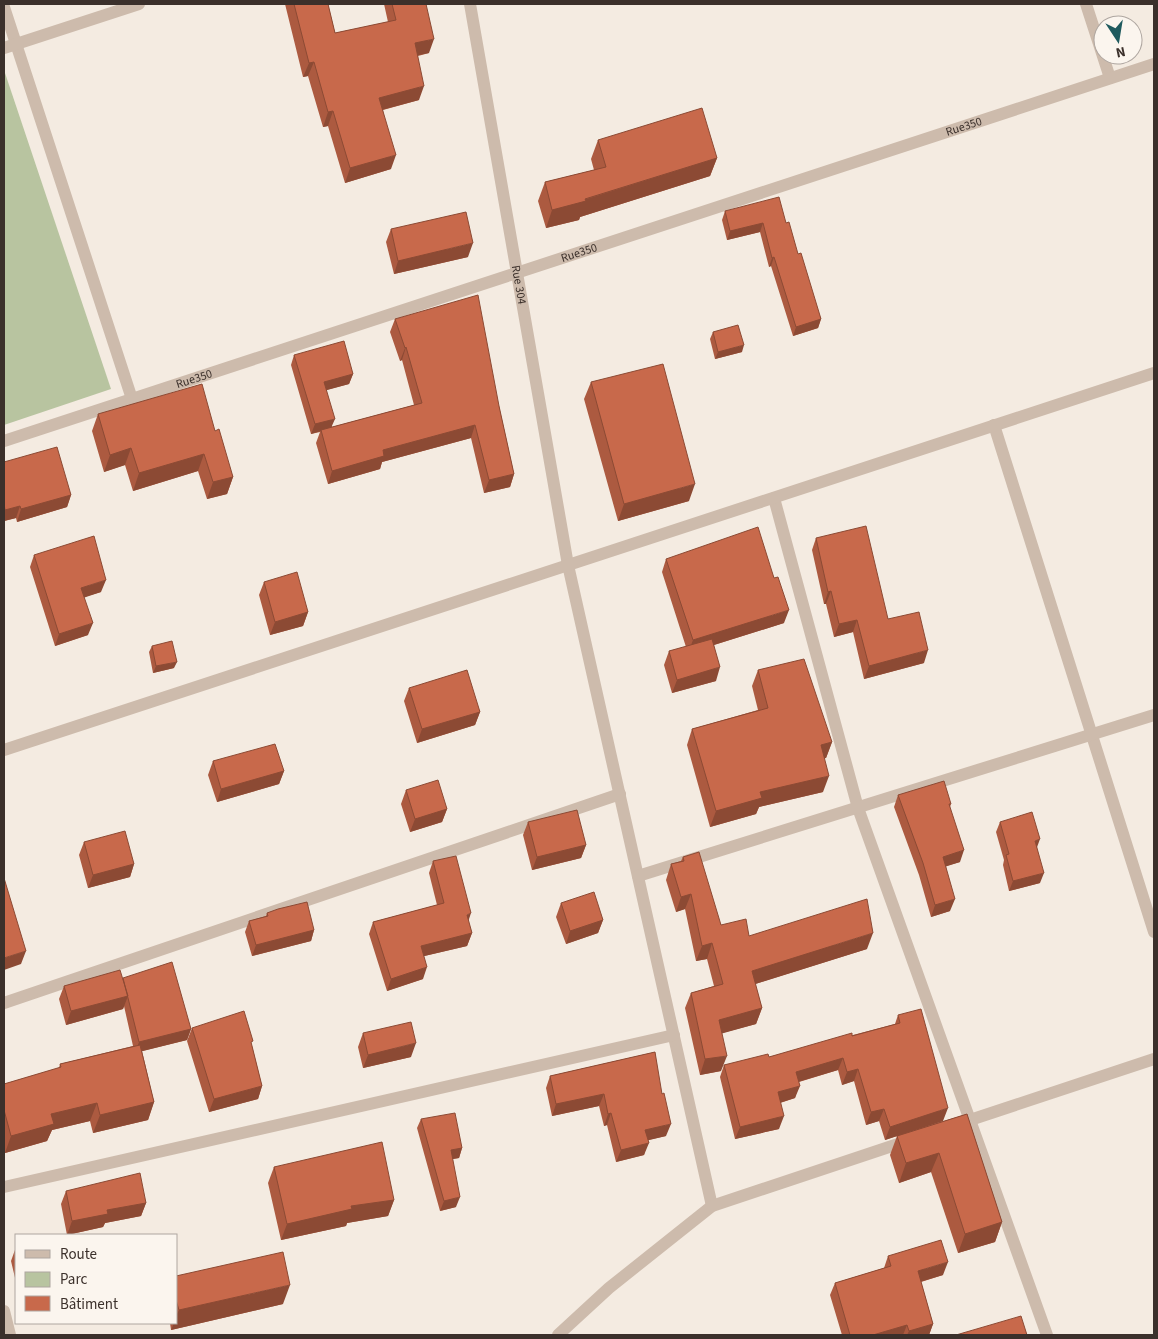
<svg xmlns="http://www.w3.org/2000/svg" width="1158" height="1339" font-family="'Source Sans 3',sans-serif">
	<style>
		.green { fill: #b8c4a0 }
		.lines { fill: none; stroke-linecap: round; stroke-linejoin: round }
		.street { stroke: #cdbbac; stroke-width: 12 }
		.wall { fill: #ac5a40 }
		.shaded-wall { fill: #8c4a34 }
		.building { fill: #c8694b; stroke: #8c4a34 }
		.labels { text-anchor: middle; stroke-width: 4; stroke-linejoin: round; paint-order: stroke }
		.street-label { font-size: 12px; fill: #3b302b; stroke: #fbf5ee }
	</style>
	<rect width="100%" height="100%" fill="#f4ebe1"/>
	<!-- green -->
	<path class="green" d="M 4,70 L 111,389 L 4,425 Z"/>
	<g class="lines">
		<!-- street -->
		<g class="street">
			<path id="s1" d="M 470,4 L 568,565 L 712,1206"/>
			<path d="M 1086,4 L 1110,78"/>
			<path d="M 4,7 L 132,399"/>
			<path d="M 4,48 L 139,4"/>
			<path d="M 994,425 L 1154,932"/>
			<path id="s2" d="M 4,441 L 1154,64"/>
			<path d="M 774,498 L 858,808 L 1047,1335"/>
			<path d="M 4,750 L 1154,373"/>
			<path d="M 638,876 L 1154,715"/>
			<path d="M 4,1003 L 620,794"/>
			<path d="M 964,1122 L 1154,1059"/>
			<path d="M 4,1187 L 674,1035"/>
			<path d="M 4,1311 L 10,1335"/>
			<path d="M 558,1335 L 609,1288 L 712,1206 L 910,1140"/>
		</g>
	</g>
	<!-- wall -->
	<path class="wall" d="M 285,4 L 328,4 L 335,33 L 388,22 L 384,4 L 426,4 L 429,53 L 418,56 L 419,100 L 383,110 L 391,169 L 345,183 L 328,126 L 323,127 L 308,76 L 303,77 Z
		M 598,140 L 717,158 L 710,176 L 580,217 L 579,220 L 546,228 L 538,201 L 545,182 L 594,170 L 591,159 Z
		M 725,211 L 786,223 L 821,319 L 818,328 L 793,336 L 771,266 L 769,267 L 760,232 L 727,240 L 722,220 Z
		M 391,229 L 468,257 L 394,274 L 386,242 Z
		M 395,319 L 499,406 L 514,474 L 510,487 L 484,493 L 471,438 L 382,462 L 380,469 L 328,484 L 316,443 L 320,432 L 311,434 L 291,365 L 294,355 L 353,374 L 349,384 L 326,390 L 332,427 L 414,405 L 402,360 L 400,361 L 390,332 Z
		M 713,332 L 742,352 L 715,359 L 710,339 Z
		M 591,382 L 689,501 L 618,521 L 584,399 Z
		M 98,414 L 215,431 L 233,477 L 227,494 L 207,499 L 198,471 L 133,491 L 125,465 L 104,472 L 92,431 Z
		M 4,462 L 71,495 L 67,507 L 17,522 L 16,518 L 4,521 Z
		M 816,538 L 888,619 L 924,663 L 864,679 L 853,632 L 834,637 L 826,604 L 824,604 L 812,550 Z
		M 34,555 L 101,592 L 84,597 L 88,635 L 55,646 L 30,567 Z
		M 666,559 L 784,623 L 714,645 L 716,681 L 672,693 L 664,665 L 669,651 L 686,647 L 662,572 Z
		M 264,582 L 308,612 L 303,626 L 270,635 L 259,595 Z
		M 152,646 L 174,668 L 153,673 L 149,652 Z
		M 758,670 L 832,742 L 826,758 L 824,758 L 823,792 L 759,807 L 756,814 L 710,827 L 687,745 L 692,729 L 758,710 L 752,686 Z
		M 409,688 L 480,712 L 475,725 L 417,743 L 404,701 Z
		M 213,761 L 284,771 L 279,784 L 217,802 L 208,775 Z
		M 406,790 L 447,809 L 442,822 L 410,832 L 401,804 Z
		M 898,795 L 951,804 L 950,807 L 960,862 L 946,866 L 950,911 L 931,917 L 919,875 L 894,807 Z
		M 528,822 L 586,845 L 581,858 L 532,870 L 523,835 Z
		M 1000,822 L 1037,847 L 1040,883 L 1009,891 L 1003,865 L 1004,860 L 996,832 Z
		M 84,842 L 134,864 L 130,877 L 88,888 L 79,855 Z
		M 683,857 L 721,925 L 749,936 L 867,949 L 755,984 L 762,1008 L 756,1024 L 722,1033 L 721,1071 L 700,1075 L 685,1008 L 691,993 L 714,986 L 707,959 L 696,961 L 685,909 L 676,912 L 666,880 L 671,864 L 681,861 Z
		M 433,861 L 468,921 L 472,933 L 467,946 L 424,956 L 423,979 L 387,991 L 369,934 L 373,922 L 437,905 L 429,873 Z
		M 561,903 L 603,920 L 598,933 L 566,944 L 556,917 Z
		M 267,913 L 314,930 L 311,941 L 252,956 L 245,932 L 249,921 L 266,916 Z
		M 123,978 L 191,1029 L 187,1040 L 142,1051 L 154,1102 L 148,1120 L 93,1133 L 90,1121 L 52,1130 L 47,1141 L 5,1153 L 4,1149 L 4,1084 L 59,1068 L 60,1064 L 133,1046 L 124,1006 L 123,1009 L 66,1025 L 59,999 L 64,986 L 123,979 Z
		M 898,1015 L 943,1121 L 901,1134 L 967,1114 L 1002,1222 L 995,1242 L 958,1253 L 931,1172 L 899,1183 L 890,1155 L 897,1136 L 885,1140 L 879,1121 L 866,1125 L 854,1081 L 842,1085 L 838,1070 L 799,1082 L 795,1098 L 780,1103 L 779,1129 L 735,1139 L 720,1077 L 724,1065 L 769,1057 L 895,1024 Z
		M 192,1028 L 252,1046 L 262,1086 L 258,1099 L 209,1112 L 187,1041 Z
		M 363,1033 L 411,1057 L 363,1068 L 358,1047 Z
		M 655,1052 L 666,1136 L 648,1140 L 644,1155 L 616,1162 L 607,1125 L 604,1126 L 599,1106 L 552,1116 L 546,1088 L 550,1076 Z
		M 421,1119 L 462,1148 L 459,1158 L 452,1159 L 456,1207 L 440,1211 L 417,1128 Z
		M 274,1167 L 394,1200 L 388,1216 L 347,1223 L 346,1226 L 281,1240 L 268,1183 Z
		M 66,1191 L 146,1203 L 141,1216 L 105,1223 L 103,1227 L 67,1235 L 61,1204 Z
		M 16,1247 L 16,1282 L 11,1261 Z
		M 888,1256 L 943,1275 L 921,1282 L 933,1324 L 929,1335 L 842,1335 L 830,1295 L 835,1283 L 884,1268 Z
		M 176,1276 L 283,1304 L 171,1330 L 170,1323 L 176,1323 Z"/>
	<!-- shaded-wall -->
	<path class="shaded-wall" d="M 434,39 L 429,53 L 409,57 L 415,43 Z
		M 314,62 L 308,76 L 303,77 L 309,63 Z
		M 424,86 L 419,100 L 374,112 L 379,98 Z
		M 333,111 L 328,126 L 323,127 L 328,112 Z
		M 396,155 L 391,169 L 345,183 L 350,168 Z
		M 717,158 L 710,176 L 580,217 L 579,220 L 546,228 L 552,210 Z
		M 763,223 L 760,232 L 727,240 L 730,231 Z
		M 473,243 L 468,257 L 394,274 L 398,261 Z
		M 774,257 L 771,266 L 769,267 L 772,258 Z
		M 821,319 L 818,328 L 793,336 L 796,327 Z
		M 744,345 L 742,352 L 715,359 L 718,352 Z
		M 406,347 L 402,360 L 400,361 L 405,348 Z
		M 353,374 L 349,384 L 320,392 L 324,382 Z
		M 335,419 L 331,428 L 311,434 L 315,424 Z
		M 475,425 L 471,438 L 382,462 L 380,469 L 328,484 L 332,471 L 383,450 Z
		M 131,448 L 125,465 L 104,472 L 110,455 Z
		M 204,454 L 198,471 L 133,491 L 139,473 Z
		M 514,474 L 510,487 L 484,493 L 489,480 Z
		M 233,477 L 227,494 L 207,499 L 213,482 Z
		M 695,484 L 689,501 L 618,521 L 624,504 Z
		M 71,495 L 67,507 L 17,522 L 21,509 Z
		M 20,506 L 16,518 L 4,521 L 4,513 L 5,510 Z
		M 106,580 L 101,592 L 77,600 L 81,588 Z
		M 831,591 L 826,604 L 824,604 L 828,592 Z
		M 789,610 L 784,623 L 688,653 L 693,640 Z
		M 308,612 L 303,626 L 270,635 L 275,622 Z
		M 857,620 L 853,632 L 834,637 L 839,624 Z
		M 93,623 L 88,635 L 55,646 L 59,634 Z
		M 928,650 L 924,663 L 864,679 L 869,666 Z
		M 177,662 L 174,668 L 153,673 L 156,666 Z
		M 720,667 L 716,681 L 672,693 L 677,680 Z
		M 480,712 L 475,725 L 417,743 L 422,729 Z
		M 832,742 L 826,758 L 815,761 L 821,745 Z
		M 284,771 L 279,784 L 217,802 L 221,789 Z
		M 829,776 L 823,792 L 759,807 L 756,814 L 710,827 L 716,811 L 760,792 Z
		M 447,809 L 442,822 L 410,832 L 415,819 Z
		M 1040,839 L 1036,850 L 1035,841 Z
		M 586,845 L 581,858 L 532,870 L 537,857 Z
		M 964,850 L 960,862 L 938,869 L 943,857 Z
		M 134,864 L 130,877 L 88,888 L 93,875 Z
		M 1044,873 L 1040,883 L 1009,891 L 1013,881 Z
		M 691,894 L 685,909 L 676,912 L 681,897 Z
		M 955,899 L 950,911 L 931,917 L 935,905 Z
		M 471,913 L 467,925 L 467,915 Z
		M 603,920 L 598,933 L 566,944 L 570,931 Z
		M 314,930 L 311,941 L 252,956 L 256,945 Z
		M 472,933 L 467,946 L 416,958 L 421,946 Z
		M 873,933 L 867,949 L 746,987 L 752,971 Z
		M 712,943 L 707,959 L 696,961 L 702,946 Z
		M 26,951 L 21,964 L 4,970 L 4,958 Z
		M 427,967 L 423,979 L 387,991 L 391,979 Z
		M 128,996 L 123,1009 L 66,1025 L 71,1011 Z
		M 762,1008 L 756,1024 L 713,1036 L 719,1020 Z
		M 191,1029 L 187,1040 L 135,1053 L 139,1042 Z
		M 416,1043 L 411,1057 L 363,1068 L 368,1055 Z
		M 727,1056 L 721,1071 L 700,1075 L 705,1059 Z
		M 843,1058 L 838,1070 L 791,1084 L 796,1072 Z
		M 858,1069 L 854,1081 L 842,1085 L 847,1072 Z
		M 262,1086 L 258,1099 L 209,1112 L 214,1099 Z
		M 800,1086 L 795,1098 L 773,1105 L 778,1092 Z
		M 604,1094 L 599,1106 L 552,1116 L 556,1104 Z
		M 154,1102 L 148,1120 L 93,1133 L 100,1115 Z
		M 97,1103 L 90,1121 L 52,1130 L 47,1141 L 5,1153 L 11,1136 L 51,1114 Z
		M 948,1108 L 943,1121 L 885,1140 L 890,1127 Z
		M 884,1109 L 879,1121 L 866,1125 L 871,1112 Z
		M 611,1113 L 607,1125 L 604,1126 L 608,1114 Z
		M 784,1116 L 779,1129 L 735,1139 L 740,1127 Z
		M 671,1124 L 666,1136 L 641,1142 L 645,1130 Z
		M 649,1143 L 644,1155 L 616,1162 L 621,1150 Z
		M 462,1148 L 459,1158 L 447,1160 L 451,1150 Z
		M 939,1153 L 931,1172 L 899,1183 L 906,1163 Z
		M 460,1197 L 456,1207 L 440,1211 L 444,1201 Z
		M 394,1200 L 388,1216 L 347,1223 L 346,1226 L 281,1240 L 287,1224 L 351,1206 Z
		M 146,1203 L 141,1216 L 105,1223 L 103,1227 L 67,1235 L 72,1221 L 107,1210 Z
		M 1002,1222 L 995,1242 L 958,1253 L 965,1234 Z
		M 948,1262 L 943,1275 L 913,1284 L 918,1271 Z
		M 290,1285 L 283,1304 L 171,1330 L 174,1323 L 176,1323 L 176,1316 L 179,1310 Z
		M 933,1324 L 929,1335 L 907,1335 L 909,1331 Z
		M 907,1325 L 903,1335 L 873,1335 Z"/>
	<!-- building -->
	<path class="building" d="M 294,4 L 328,4 L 335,33 L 396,20 L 392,4 L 426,4 L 434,39 L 415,43 L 424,86 L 379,98 L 396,155 L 350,168 L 333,111 L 328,112 L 314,62 L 309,63 Z
		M 702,108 L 717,158 L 585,199 L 586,201 L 552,210 L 545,182 L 606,167 L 598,140 Z
		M 779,197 L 786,223 L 789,222 L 798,254 L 801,253 L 821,319 L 796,327 L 774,257 L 772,258 L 763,223 L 730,231 L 725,211 Z
		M 466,212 L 473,243 L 398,261 L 391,229 Z
		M 478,295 L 499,406 L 514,474 L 489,480 L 475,425 L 383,450 L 384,456 L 332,471 L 321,430 L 422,403 L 406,347 L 405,348 L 395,319 Z
		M 738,325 L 744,345 L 718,352 L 713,332 Z
		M 344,341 L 353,374 L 324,382 L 335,419 L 315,424 L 294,355 Z
		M 663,364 L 695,484 L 624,504 L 591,382 Z
		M 202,384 L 215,431 L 219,429 L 233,477 L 213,482 L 204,454 L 139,473 L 131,448 L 110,455 L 98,414 Z
		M 57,447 L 71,495 L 21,509 L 20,506 L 5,510 L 4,504 L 4,462 Z
		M 866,526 L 888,619 L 919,612 L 928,650 L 869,666 L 857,620 L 839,624 L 831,591 L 828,592 L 816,538 Z
		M 758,527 L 774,578 L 778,577 L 789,610 L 693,640 L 666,559 Z
		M 94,536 L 106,580 L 81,588 L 93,623 L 59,634 L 34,555 Z
		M 297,572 L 308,612 L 275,622 L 264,582 Z
		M 712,639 L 720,667 L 677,680 L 669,651 Z
		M 172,641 L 177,662 L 156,666 L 152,646 Z
		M 804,659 L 832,742 L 821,745 L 829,776 L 760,792 L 762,798 L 716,811 L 692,729 L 768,708 L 758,670 Z
		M 467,670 L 480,712 L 422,729 L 409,688 Z
		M 275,744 L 284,771 L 221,789 L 213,761 Z
		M 438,780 L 447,809 L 415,819 L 406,790 Z
		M 944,781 L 951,804 L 949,804 L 964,850 L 943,857 L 955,899 L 935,905 L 923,863 L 898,795 Z
		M 577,810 L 586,845 L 537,857 L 528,822 Z
		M 1032,812 L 1040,839 L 1035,841 L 1044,873 L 1013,881 L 1006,855 L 1009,854 L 1000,822 Z
		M 125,831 L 134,864 L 93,875 L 84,842 Z
		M 699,852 L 721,925 L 746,919 L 749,936 L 867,899 L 873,933 L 752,971 L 762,1008 L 719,1020 L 727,1056 L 705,1059 L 691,993 L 723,984 L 712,943 L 702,946 L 691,894 L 681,897 L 671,864 L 684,861 L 683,857 Z
		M 456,856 L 471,913 L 467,915 L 472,933 L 421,946 L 427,967 L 391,979 L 373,922 L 444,903 L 433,861 Z
		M 4,878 L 26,951 L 4,958 Z
		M 594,892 L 603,920 L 570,931 L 561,903 Z
		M 307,902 L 314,930 L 256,945 L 249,921 L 268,916 L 267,913 L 278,909 Z
		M 172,962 L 191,1029 L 139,1042 L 123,978 Z
		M 120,970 L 128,996 L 71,1011 L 64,986 Z
		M 921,1009 L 948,1108 L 890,1127 L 884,1109 L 871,1112 L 858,1069 L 847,1072 L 843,1058 L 796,1072 L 800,1086 L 778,1092 L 784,1116 L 740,1127 L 724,1065 L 768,1054 L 769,1057 L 852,1033 L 852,1036 L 900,1023 L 898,1015 Z
		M 244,1011 L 253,1041 L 251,1042 L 262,1086 L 214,1099 L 192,1028 Z
		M 411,1022 L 416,1043 L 368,1055 L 363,1033 Z
		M 140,1045 L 154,1102 L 100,1115 L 97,1103 L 51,1114 L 54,1124 L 11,1136 L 4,1110 L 4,1084 L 61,1067 L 60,1064 Z
		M 655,1052 L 662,1094 L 664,1093 L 671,1124 L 645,1130 L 649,1143 L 621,1150 L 611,1113 L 608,1114 L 604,1094 L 556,1104 L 550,1076 Z
		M 455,1113 L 462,1148 L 451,1150 L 460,1197 L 444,1201 L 421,1119 Z
		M 967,1114 L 1002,1222 L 965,1234 L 939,1153 L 906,1163 L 897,1136 Z
		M 382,1142 L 394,1200 L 351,1206 L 352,1209 L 287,1224 L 274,1167 Z
		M 140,1173 L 146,1203 L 107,1210 L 108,1214 L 72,1221 L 66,1191 Z
		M 941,1240 L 948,1262 L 918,1271 L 933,1324 L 909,1331 L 907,1325 L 873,1335 L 850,1335 L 835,1283 L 891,1266 L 888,1256 Z
		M 283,1252 L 290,1285 L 179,1310 L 176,1300 L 176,1276 Z
		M 1021,1316 L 1027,1335 L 956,1335 Z"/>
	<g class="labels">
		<!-- street labels -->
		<g class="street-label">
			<text dy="4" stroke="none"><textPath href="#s2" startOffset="1010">Rue350</textPath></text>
			<text dy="4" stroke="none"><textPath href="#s2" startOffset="605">Rue350</textPath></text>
			<text dy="4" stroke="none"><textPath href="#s1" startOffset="285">Rue 304</textPath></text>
			<text dy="4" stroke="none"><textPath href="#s2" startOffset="200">Rue350</textPath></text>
		</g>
	</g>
	<!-- border -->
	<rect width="1158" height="1339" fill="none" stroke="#3b302b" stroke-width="10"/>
	<!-- legend -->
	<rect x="15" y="1234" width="162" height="90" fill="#fbf5ee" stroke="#aea6a0"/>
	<rect x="25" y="1250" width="25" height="8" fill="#cdbbac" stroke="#aea6a0"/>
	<text x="60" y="1259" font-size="15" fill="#3b302b">Route</text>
	<rect x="25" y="1272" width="25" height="15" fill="#b8c4a0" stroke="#aea6a0"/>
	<text x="60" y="1284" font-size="15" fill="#3b302b">Parc</text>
	<rect x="25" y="1296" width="25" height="15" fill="#c8694b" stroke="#aea6a0"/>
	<text x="60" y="1309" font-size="15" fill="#3b302b">Bâtiment</text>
	<!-- north arrow -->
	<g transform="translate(1118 40) rotate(168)"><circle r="24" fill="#fbf5ee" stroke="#aea6a0"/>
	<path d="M0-4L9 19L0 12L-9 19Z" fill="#1f5a5e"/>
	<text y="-8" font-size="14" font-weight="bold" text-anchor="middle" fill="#3b302b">N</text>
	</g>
</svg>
